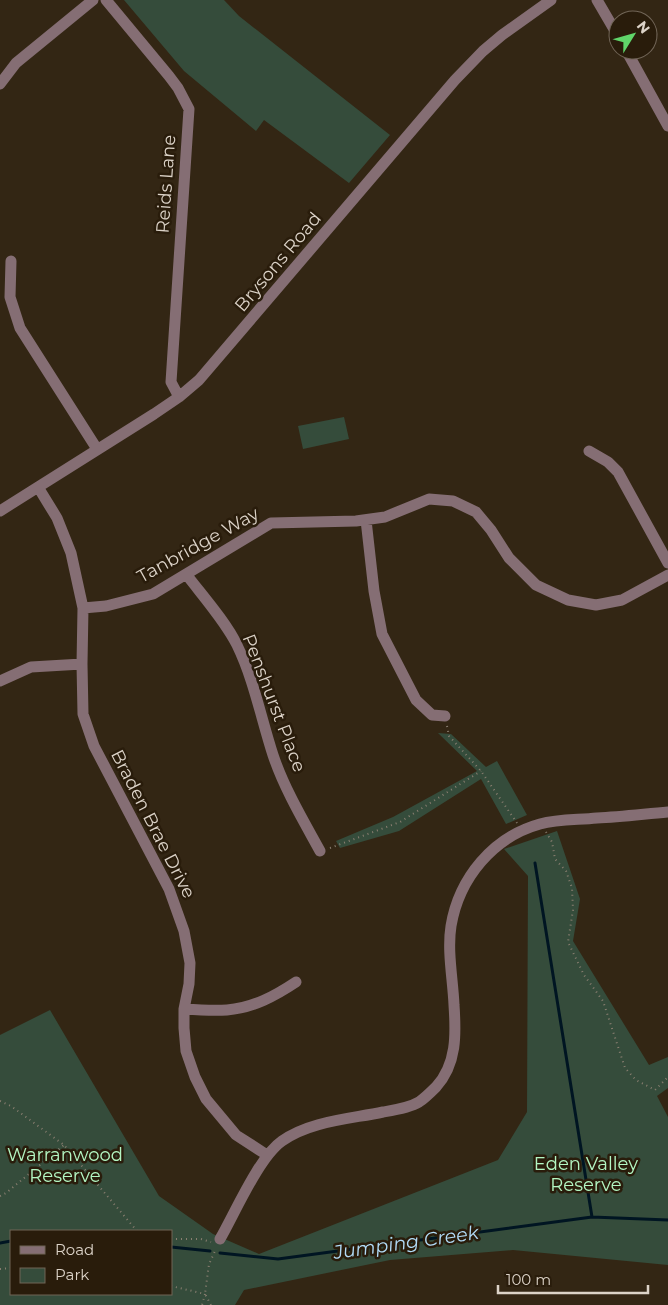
<svg xmlns="http://www.w3.org/2000/svg" width="668" height="1305" font-family="Montserrat,sans-serif">
	<style>
		.green { fill: #354c3b; fill-rule: evenodd }
		.lines { fill: none; stroke-linecap: round; stroke-linejoin: round }
		.stream { stroke: #001522; stroke-width: 3 }
		.path { stroke: #8a7f71; stroke-width: 2; stroke-dasharray: 1 4; stroke-linecap: butt }
		.minor { stroke: #856e74; stroke-width: 11 }
		.labels { text-anchor: middle; stroke-width: 5; stroke-linejoin: round; paint-order: stroke }
		.street-label { font-size: 18px; fill: #dcd3c8; stroke: #291c0b }
		.park-label { font-size: 18px; fill: #b3f6c3; stroke: #291c0b }
		.water-label { font-size: 19px; font-style: italic; fill: #b1dbf7; stroke: #291c0b }
	</style>
	<rect width="100%" height="100%" fill="#332614"/>
	<!-- green -->
	<path class="green" d="M 124,0 L 224,0 L 239,16 L 390,135 L 349,183 L 264,120 L 256,131 L 184,71 Z
		M 344,417 L 349,439 L 303,449 L 298,426 Z
		M 438,733 L 451,734 L 486,767 L 497,761 L 527,815 L 506,824 L 481,779 L 399,831 L 340,848 L 336,841 L 393,817 L 477,771 Z
		M 557,831 L 580,899 L 573,941 L 649,1065 L 668,1057 L 668,1088 L 657,1096 L 668,1117 L 668,1265 L 513,1250 L 390,1260 L 244,1290 L 235,1305 L 0,1305 L 0,1035 L 50,1010 L 159,1196 L 213,1234 L 259,1254 L 498,1160 L 527,1112 L 528,876 L 504,849 ZM 11,1231 L 171,1231 L 171,1294 L 11,1294 Z"/>
	<g class="lines">
		<!-- stream -->
		<path class="stream" d="M 535,863 L 592,1217
			M 0,1243 L 11,1241
			M 171,1247 L 210,1251
			M 220,1253 L 278,1259 L 592,1217 L 668,1220"/>
		<!-- path -->
		<path class="path" d="M 447,726 L 449,736 L 481,771 L 517,823
			M 546,832 L 552,842 L 555,859 L 566,871 L 572,888 L 573,910 L 568,942 L 584,975 L 603,1001 L 625,1068 L 636,1080 L 655,1090 L 668,1077
			M 330,848 L 400,822 L 481,771
			M 0,1101 L 11,1106 L 64,1145 L 137,1231
			M 0,1196 L 6,1193 L 64,1145
			M 171,1239 L 201,1239 L 211,1242
			M 0,1269 L 11,1268
			M 171,1286 L 205,1294 L 202,1305
			M 211,1305 L 205,1294 L 209,1264 L 216,1249"/>
		<!-- minor -->
		<path class="minor" d="M 106,0 L 169,76 L 178,88 L 189,109 L 171,382 L 179,397
			M 597,0 L 618,36
			M 626,50 L 668,126
			M 0,84 L 16,63 L 93,0
			M 11,261 L 10,297 L 20,328 L 97,449
			M 589,451 L 608,462 L 618,472 L 668,563
			M 38,487 L 57,518 L 71,553 L 83,608 L 82,664 L 83,714 L 94,746 L 169,889 L 184,931 L 190,963 L 189,984 L 184,1009 L 184,1028 L 186,1051 L 195,1077 L 206,1099 L 236,1135 L 267,1155
			M 0,511 L 154,414 L 179,397 L 199,380 L 455,80 L 483,51 L 502,35 L 551,0
			M 366,520 L 374,591 L 382,634 L 416,700 L 432,715 L 445,716
			M 186,574 C 202,595 226,622 237,645 C 254,680 261,718 273,755 C 284,788 303,820 320,851
			M 83,608 L 106,606 L 153,594 L 271,523 L 356,521 L 385,517 L 429,499 L 453,501 L 476,512 L 491,530 L 509,558 L 536,585 L 568,600 L 596,605 L 622,600 L 668,575
			M 0,681 L 31,667 L 82,664
			M 184,1009 C 198,1010 213,1011 227,1010 C 253,1008 275,996 296,982
			M 220,1239 C 235,1213 259,1157 282,1141 C 310,1121 350,1119 383,1112 C 395,1110 409,1108 419,1102 C 425,1098 431,1092 436,1087 C 457,1064 456,1034 454,1005 C 453,980 447,951 451,926 C 459,878 493,837 540,824 C 558,819 578,820 597,818 C 621,817 644,814 668,812"/>
	</g>
	<g class="labels">
		<!-- street labels -->
		<g class="street-label">
			<text transform="translate(166 184) rotate(-86)" y="6">Reids Lane</text>
			<text transform="translate(278 262) rotate(-50)" y="6">Brysons Road</text>
			<text transform="translate(198 545) rotate(-29)" y="6">Tanbridge Way</text>
			<text transform="translate(274 703) rotate(69)" y="6">Penshurst Place</text>
			<text transform="translate(153 824) rotate(63)" y="6">Braden Brae Drive</text>
		</g>
		<!-- park labels -->
		<g class="park-label">
			<text x="65" y="1161">Warranwood<tspan x="65" dy="21">Reserve</tspan></text>
			<text x="586" y="1170">Eden Valley<tspan x="586" dy="21">Reserve</tspan></text>
		</g>
		<!-- water labels -->
		<g class="water-label">
			<text transform="translate(406 1242) rotate(-8)" y="7">Jumping Creek</text>
		</g>
	</g>
	<!-- legend -->
	<rect x="10" y="1230" width="162" height="65" fill="#291c0b" stroke="#716557"/>
	<rect x="20" y="1246" width="25" height="8" fill="#856e74" stroke="#716557"/>
	<text x="55" y="1255" font-size="15" fill="#dcd3c8">Road</text>
	<rect x="20" y="1268" width="25" height="15" fill="#354c3b" stroke="#716557"/>
	<text x="55" y="1280" font-size="15" fill="#dcd3c8">Park</text>
	<!-- north arrow -->
	<g transform="translate(633 35) rotate(53)"><circle r="24" fill="#291c0b" stroke="#716557"/>
	<path d="M0-4L9 19L0 12L-9 19Z" fill="#60d56a"/>
	<text y="-8" font-size="14" font-weight="bold" text-anchor="middle" fill="#dcd3c8">N</text>
	</g>
	<!-- scale -->
	<path d="M498 1285v8h150v-8" fill="none" stroke="#dcd3c8" stroke-width="2.5"/>
	<text x="506" y="1285" font-size="15" fill="#dcd3c8" stroke="#291c0b" stroke-width="4" paint-order="stroke">100 m</text>
</svg>
